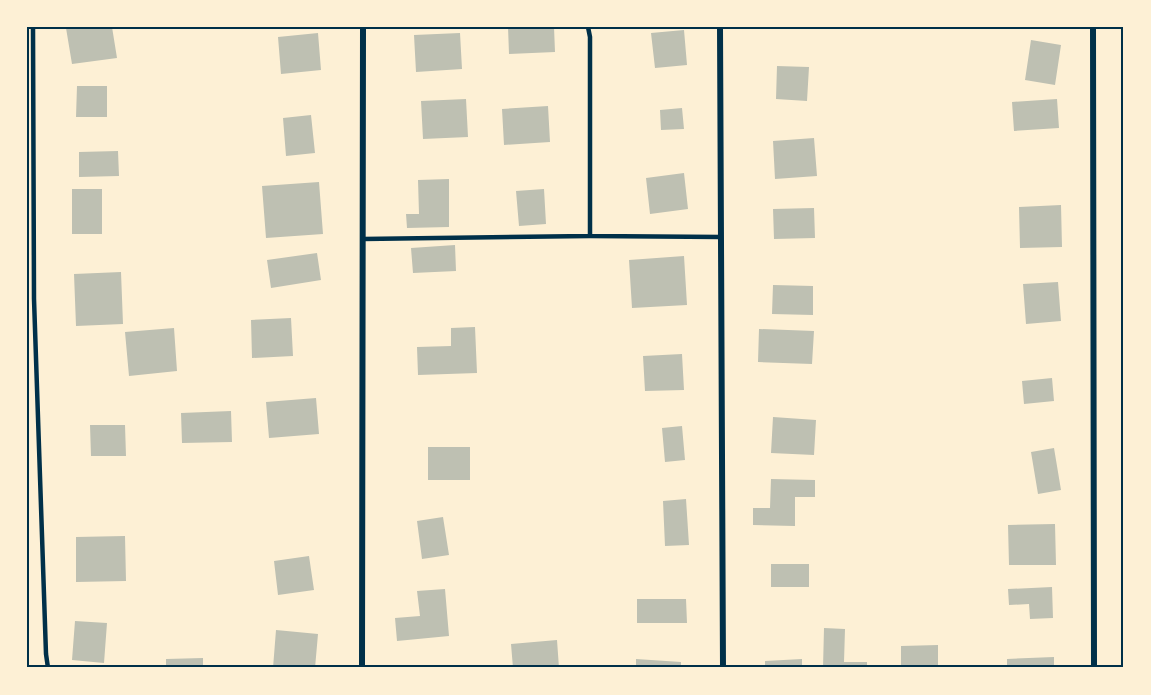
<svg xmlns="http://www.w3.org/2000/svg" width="1151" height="695" font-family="'Libre Baskerville',serif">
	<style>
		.building { fill: #bec0b2 }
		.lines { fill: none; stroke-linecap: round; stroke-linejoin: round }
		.service { stroke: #003049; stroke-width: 4.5 }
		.minor { stroke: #003049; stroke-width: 6 }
		.neatline { fill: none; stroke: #003049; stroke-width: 2 }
	</style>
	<rect width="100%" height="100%" fill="#fdf0d5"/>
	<!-- building -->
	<path class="building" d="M 77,27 L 112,27 L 117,58 L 72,64 L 66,28 Z
		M 508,27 L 554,27 L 555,52 L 509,54 Z
		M 684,30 L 687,65 L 655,68 L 651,33 Z
		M 318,33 L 321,70 L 281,74 L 278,37 Z
		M 460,33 L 462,69 L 416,72 L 414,35 Z
		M 1031,40 L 1061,45 L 1055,85 L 1025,80 Z
		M 777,66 L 809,67 L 807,101 L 776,99 Z
		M 77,86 L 107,86 L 107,117 L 76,117 Z
		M 466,99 L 468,137 L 423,139 L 421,101 Z
		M 1057,99 L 1059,128 L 1014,131 L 1012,102 Z
		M 548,106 L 550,142 L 504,145 L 502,109 Z
		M 682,108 L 684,129 L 661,130 L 660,110 Z
		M 311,115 L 315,153 L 286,156 L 283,118 Z
		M 814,138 L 817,176 L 775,179 L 773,141 Z
		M 118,151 L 119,176 L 79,177 L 79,152 Z
		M 684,173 L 688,209 L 650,214 L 646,178 Z
		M 449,179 L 449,227 L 407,228 L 406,214 L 419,214 L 418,180 Z
		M 319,182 L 323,234 L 266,238 L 262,186 Z
		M 72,189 L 102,189 L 102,234 L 72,234 Z
		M 544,189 L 546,224 L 519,226 L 516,191 Z
		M 1061,205 L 1062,247 L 1020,248 L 1019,207 Z
		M 814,208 L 815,238 L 774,239 L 773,209 Z
		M 455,245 L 456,271 L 413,273 L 411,248 Z
		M 317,253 L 321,280 L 271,288 L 267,260 Z
		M 684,256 L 687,305 L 632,308 L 629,260 Z
		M 121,272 L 123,324 L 76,326 L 74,274 Z
		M 1058,282 L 1061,321 L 1026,324 L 1023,284 Z
		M 773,285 L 813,286 L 813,315 L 772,314 Z
		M 291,318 L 293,356 L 252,358 L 251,320 Z
		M 475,327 L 477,373 L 418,375 L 417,347 L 451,346 L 451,328 Z
		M 174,328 L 177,371 L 129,376 L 125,332 Z
		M 759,329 L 814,331 L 812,364 L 758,362 Z
		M 682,354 L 684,390 L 645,391 L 643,356 Z
		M 1052,378 L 1054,401 L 1024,404 L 1022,381 Z
		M 316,398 L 319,434 L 269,438 L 266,402 Z
		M 231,411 L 232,442 L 182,443 L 181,413 Z
		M 773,417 L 816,420 L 814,455 L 771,453 Z
		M 90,425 L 125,425 L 126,456 L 91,456 Z
		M 682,426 L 685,460 L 665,462 L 662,428 Z
		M 428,447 L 470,447 L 470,480 L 428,480 Z
		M 1054,448 L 1061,490 L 1038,494 L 1031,452 Z
		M 771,479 L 815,480 L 815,497 L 795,497 L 795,526 L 753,525 L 753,508 L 770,508 Z
		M 686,499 L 689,545 L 665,546 L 663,501 Z
		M 443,517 L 449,555 L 422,559 L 417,521 Z
		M 1055,524 L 1056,565 L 1009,565 L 1008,525 Z
		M 125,536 L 126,581 L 76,582 L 76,537 Z
		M 309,556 L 314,590 L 278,595 L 274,561 Z
		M 771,564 L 809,564 L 809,587 L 771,587 Z
		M 1052,587 L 1053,618 L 1030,619 L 1029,604 L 1009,605 L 1008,589 Z
		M 445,589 L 449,636 L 397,641 L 395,618 L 420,616 L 417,591 Z
		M 637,599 L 686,599 L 687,623 L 637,623 Z
		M 75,621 L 107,623 L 104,663 L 72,660 Z
		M 824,628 L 845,629 L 844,662 L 867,662 L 867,668 L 823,668 Z
		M 276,630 L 318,634 L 315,668 L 273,668 Z
		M 557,640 L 559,668 L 513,668 L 511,644 Z
		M 938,645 L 938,668 L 901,668 L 901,646 Z
		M 1054,657 L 1054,668 L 1007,668 L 1007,659 Z
		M 203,658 L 203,668 L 166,668 L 166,659 Z
		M 636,659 L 681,662 L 681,668 L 636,668 Z
		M 802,659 L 802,668 L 765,668 L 765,661 Z"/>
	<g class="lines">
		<!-- service -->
		<path class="service" d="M 33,27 L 34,299 L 46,654 L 48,668
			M 588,27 L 590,37 L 590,236
			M 363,239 L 590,236 L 721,237"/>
		<!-- minor -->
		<path class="minor" d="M 720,27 L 723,668
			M 1093,27 L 1094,668
			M 362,668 L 363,27"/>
	</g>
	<!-- border -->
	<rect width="1151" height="695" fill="none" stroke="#fdf0d5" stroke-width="57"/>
	<rect x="28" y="28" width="1094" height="638" class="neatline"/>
</svg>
